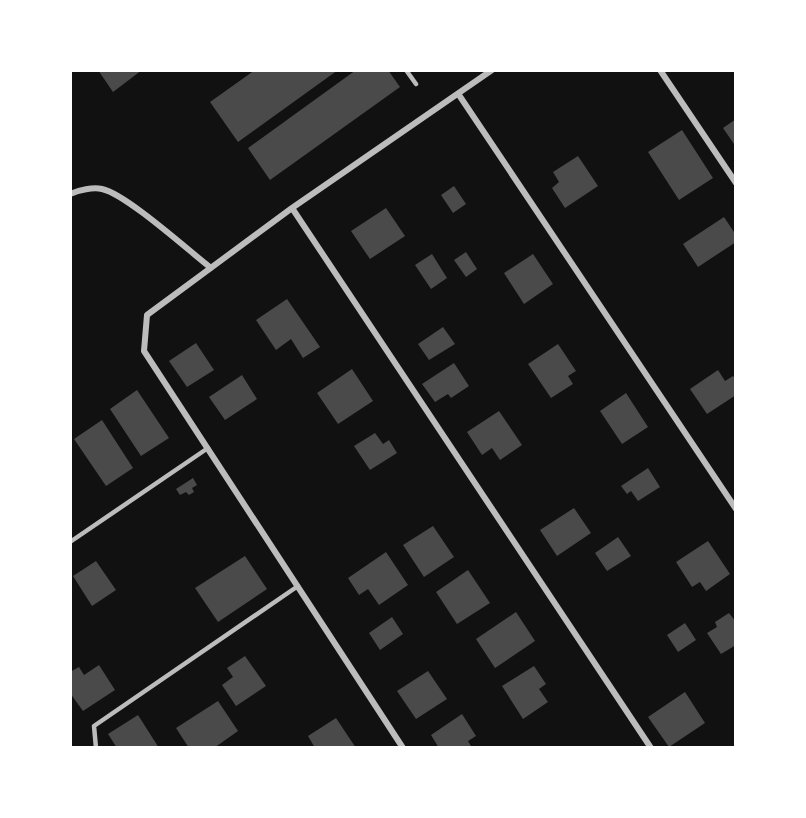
<svg xmlns="http://www.w3.org/2000/svg" width="806" height="818" font-family="Georgia,serif">
	<style>
		.building { fill: #4a4a4a }
		.lines { fill: none; stroke-linecap: round; stroke-linejoin: round }
		.service { stroke: #bcbcbc; stroke-width: 4.5 }
		.minor { stroke: #bcbcbc; stroke-width: 6 }
	</style>
	<rect width="100%" height="100%" fill="#111"/>
	<!-- building -->
	<path class="building" d="M 98,70 L 142,70 L 113,92 Z
		M 255,70 L 338,70 L 238,142 L 210,102 Z
		M 356,70 L 388,70 L 400,87 L 270,180 L 248,148 Z
		M 736,119 L 736,147 L 723,128 Z
		M 682,130 L 713,178 L 679,200 L 648,152 Z
		M 578,156 L 598,186 L 565,208 L 552,188 L 559,182 L 553,172 Z
		M 454,186 L 466,204 L 453,213 L 441,195 Z
		M 386,208 L 405,236 L 370,259 L 351,231 Z
		M 724,217 L 736,235 L 736,242 L 698,267 L 683,244 Z
		M 466,252 L 477,269 L 466,277 L 454,260 Z
		M 432,254 L 447,278 L 431,289 L 415,265 Z
		M 533,254 L 553,284 L 524,304 L 504,273 Z
		M 287,299 L 320,347 L 303,358 L 291,339 L 276,350 L 256,320 Z
		M 443,327 L 455,344 L 429,360 L 418,344 Z
		M 196,343 L 214,370 L 187,387 L 169,361 Z
		M 558,344 L 576,371 L 568,376 L 573,384 L 551,398 L 528,364 Z
		M 454,363 L 469,386 L 451,398 L 448,394 L 435,402 L 422,384 Z
		M 352,369 L 373,401 L 338,424 L 317,393 Z
		M 718,370 L 725,381 L 733,376 L 736,380 L 736,395 L 707,414 L 690,389 Z
		M 242,375 L 257,399 L 225,420 L 209,397 Z
		M 137,390 L 169,438 L 141,456 L 110,409 Z
		M 626,393 L 648,427 L 622,444 L 600,411 Z
		M 499,411 L 522,445 L 500,460 L 492,448 L 482,455 L 467,432 Z
		M 102,420 L 133,468 L 106,486 L 74,439 Z
		M 375,433 L 383,444 L 389,440 L 397,453 L 370,470 L 354,446 Z
		M 648,468 L 660,487 L 638,501 L 631,491 L 627,494 L 621,486 Z
		M 193,478 L 197,485 L 192,488 L 194,492 L 189,495 L 186,492 L 180,495 L 176,489 Z
		M 574,508 L 591,533 L 557,556 L 540,530 Z
		M 433,526 L 454,557 L 424,577 L 403,545 Z
		M 618,537 L 631,556 L 607,571 L 595,553 Z
		M 708,541 L 730,574 L 706,591 L 700,582 L 692,587 L 676,562 Z
		M 386,552 L 408,585 L 379,605 L 368,589 L 359,595 L 348,578 Z
		M 245,556 L 267,589 L 218,622 L 195,588 Z
		M 96,561 L 116,590 L 92,606 L 73,576 Z
		M 468,570 L 490,603 L 457,624 L 436,592 Z
		M 516,612 L 535,641 L 495,668 L 476,639 Z
		M 729,613 L 736,622 L 736,645 L 721,654 L 707,633 L 717,627 L 715,622 Z
		M 392,617 L 403,634 L 380,650 L 369,633 Z
		M 685,623 L 696,640 L 678,652 L 667,635 Z
		M 245,656 L 266,686 L 236,706 L 222,685 L 233,677 L 227,668 Z
		M 99,665 L 115,690 L 83,711 L 70,693 L 70,672 L 79,667 L 84,675 Z
		M 534,666 L 546,684 L 539,689 L 548,702 L 523,719 L 502,686 Z
		M 428,671 L 447,699 L 416,719 L 397,691 Z
		M 685,692 L 705,723 L 669,747 L 648,717 Z
		M 218,701 L 238,731 L 214,748 L 189,748 L 176,728 Z
		M 462,714 L 476,736 L 468,741 L 472,748 L 439,748 L 431,735 Z
		M 138,715 L 159,748 L 117,748 L 108,734 Z
		M 336,718 L 356,748 L 315,748 L 308,736 Z"/>
	<g class="lines">
		<!-- service -->
		<path class="service" d="M 406,70 L 416,84
			M 70,542 L 208,448
			M 96,748 L 94,726 L 298,586"/>
		<!-- minor -->
		<path class="minor" d="M 660,70 L 736,183
			M 459,95 L 736,509
			M 70,194 C 79,190 93,187 102,189 C 126,194 189,251 211,268
			M 292,208 L 651,748
			M 403,748 L 144,351 L 147,315 L 292,208 L 492,70"/>
	</g>
	<!-- border -->
	<rect width="806" height="818" fill="none" stroke="#ffffff" stroke-width="144"/>
</svg>
